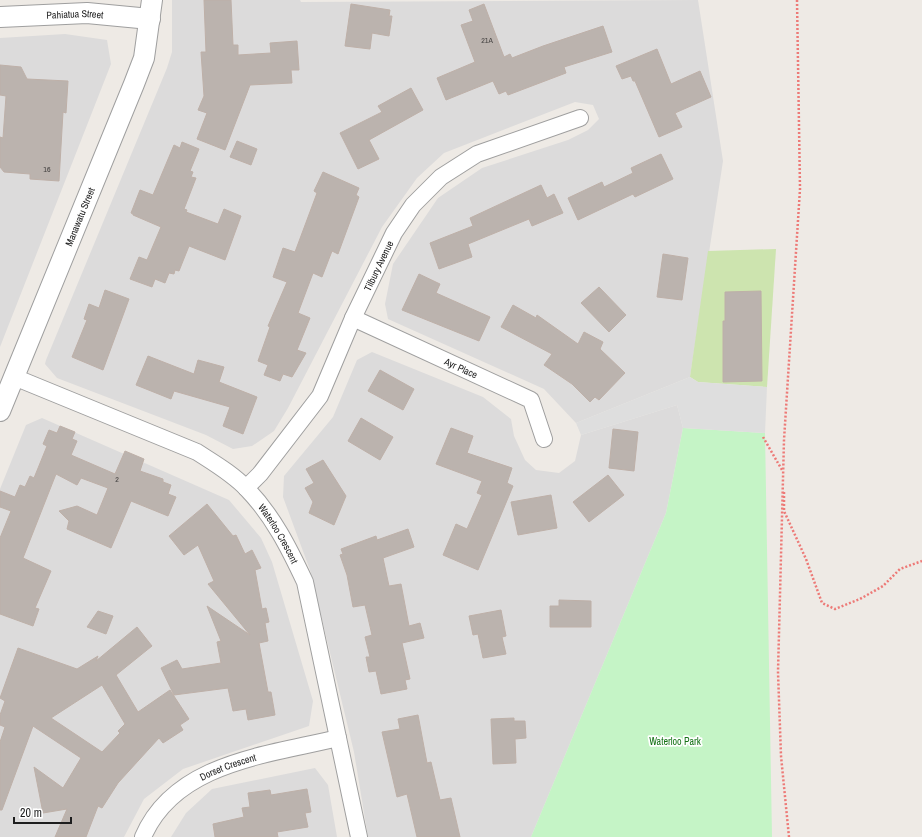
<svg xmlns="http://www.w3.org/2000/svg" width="922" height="837" font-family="'Archivo Narrow',sans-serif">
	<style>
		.residential { fill: #dcdbdb }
		.grass { fill: #cde4af }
		.park { fill: #c5f4c6 }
		.parking { fill: #dedede }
		.building { fill: #bbb3ae; stroke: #beb0a8; fill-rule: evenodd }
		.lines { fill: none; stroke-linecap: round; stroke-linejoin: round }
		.minor-casing { stroke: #9f9f9f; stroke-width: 18 }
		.tertiary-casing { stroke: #9f9f9f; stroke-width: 22 }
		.path { stroke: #ed7a77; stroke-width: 2.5; stroke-dasharray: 2 2; stroke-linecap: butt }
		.minor { stroke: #fff; stroke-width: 16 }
		.tertiary { stroke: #fff; stroke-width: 20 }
		.labels { text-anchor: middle; stroke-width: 3.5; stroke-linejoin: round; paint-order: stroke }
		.number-label { font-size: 8px; fill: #454342 }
		.street-label { font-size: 10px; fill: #1e1e1e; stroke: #fff }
		.park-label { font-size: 10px; fill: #157216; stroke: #fff }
	</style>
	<rect width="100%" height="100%" fill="#eeeae5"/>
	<!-- residential -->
	<path class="residential" d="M 172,0 L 300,0 L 301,2 L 698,0 L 723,161 L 690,377 L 576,423 L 544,389 L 388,319 L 385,304 L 393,264 L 438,198 L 482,168 L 568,140 L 588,130 L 599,119 L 593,105 L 575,102 L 444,153 L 417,178 L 382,227 L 288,408 L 274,431 L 252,446 L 233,449 L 206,435 L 57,378 L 45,364 L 46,360 L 167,68 L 172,52 Z
		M 65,34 L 107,40 L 111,64 L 0,347 L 0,38 Z
		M 372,352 L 483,397 L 511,419 L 514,436 L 525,460 L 536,470 L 559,473 L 575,461 L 581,435 L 677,405 L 683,428 L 666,513 L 531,837 L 368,837 L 354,752 L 310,570 L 283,497 L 284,476 L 333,417 L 357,360 Z
		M 42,418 L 229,500 L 261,538 L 272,562 L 313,701 L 309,726 L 183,769 L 144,799 L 124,837 L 0,837 L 0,489 L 26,425 Z
		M 315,768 L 328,785 L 337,837 L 171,837 L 186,813 L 212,789 Z"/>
	<!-- grass -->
	<path class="grass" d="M 776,249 L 767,387 L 698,382 L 690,377 L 708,251 Z"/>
	<!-- park -->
	<path class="park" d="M 683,428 L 765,433 L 772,837 L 531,837 L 666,513 Z"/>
	<!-- parking -->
	<path class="parking" d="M 690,377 L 698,382 L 767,387 L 765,433 L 683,428 L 677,405 L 581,435 L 576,423 Z"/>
	<!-- building -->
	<path class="building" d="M 204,0 L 231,0 L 233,45 L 238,45 L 238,55 L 271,53 L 270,43 L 297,41 L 299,70 L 291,70 L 292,83 L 250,85 L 225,150 L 197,139 L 207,113 L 198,110 L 204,96 L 201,52 L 206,52 Z
		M 351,4 L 390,10 L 389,16 L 392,16 L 389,36 L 372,33 L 370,49 L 345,46 Z
		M 484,4 L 504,57 L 510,54 L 512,58 L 543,46 L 603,26 L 612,52 L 564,67 L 566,73 L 508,95 L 506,91 L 499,94 L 493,81 L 446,100 L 437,78 L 475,62 L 461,25 L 473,21 L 469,10 Z
		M 657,49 L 671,84 L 700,71 L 711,97 L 675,113 L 682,127 L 659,137 L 635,81 L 633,81 L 631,76 L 622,79 L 616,66 Z
		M 0,65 L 21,67 L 27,79 L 68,81 L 66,113 L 63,112 L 59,181 L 30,179 L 30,174 L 4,172 L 0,167 L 0,137 L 3,138 L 6,96 L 0,95 Z
		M 411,88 L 423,110 L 369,140 L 379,159 L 358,169 L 340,133 L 382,112 L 378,106 Z
		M 237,141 L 257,149 L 251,165 L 230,157 Z
		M 182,142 L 199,149 L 190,171 L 193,172 L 191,177 L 196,178 L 184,209 L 187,210 L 186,212 L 218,224 L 224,209 L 241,216 L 225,260 L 189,246 L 179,271 L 175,270 L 174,274 L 169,273 L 165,283 L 155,279 L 152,287 L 130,279 L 139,257 L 147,260 L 161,227 L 133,215 L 133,214 L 131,213 L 140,190 L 153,195 L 174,145 L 180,148 Z
		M 661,154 L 673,179 L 635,197 L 633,194 L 578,220 L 568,198 L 602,182 L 604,187 L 633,173 L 631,168 Z
		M 323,172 L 359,188 L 356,195 L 359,197 L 338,254 L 332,251 L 322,277 L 313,273 L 298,313 L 310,318 L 297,350 L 306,353 L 292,377 L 283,374 L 280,381 L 264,375 L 268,365 L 258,361 L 270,327 L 268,326 L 287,282 L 273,277 L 283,248 L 295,252 L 317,193 L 314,191 Z
		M 541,185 L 547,198 L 554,194 L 563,213 L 532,226 L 529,219 L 468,244 L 472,257 L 439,269 L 430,243 L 473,226 L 470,218 Z
		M 663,254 L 688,258 L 682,300 L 657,297 Z
		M 419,274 L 440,284 L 436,293 L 490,317 L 479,341 L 402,310 Z
		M 599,287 L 626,315 L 609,332 L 581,303 Z
		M 105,290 L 129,299 L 103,370 L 72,357 L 87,320 L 84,319 L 89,304 L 99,308 Z
		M 761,291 L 762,381 L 723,382 L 723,321 L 725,321 L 725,292 Z
		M 513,305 L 536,318 L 537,315 L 578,344 L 584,332 L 603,342 L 600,349 L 625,373 L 599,400 L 595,397 L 590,402 L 572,384 L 544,365 L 552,354 L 501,327 Z
		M 148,356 L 194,374 L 198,360 L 224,367 L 219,382 L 257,397 L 243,434 L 223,426 L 230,407 L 174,391 L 171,399 L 136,385 Z
		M 380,370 L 414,389 L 403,410 L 368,391 Z
		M 361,418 L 393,437 L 380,460 L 348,441 Z
		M 60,426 L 75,432 L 72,439 L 77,441 L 71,455 L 115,474 L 125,451 L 144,459 L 140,471 L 163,479 L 163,482 L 171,485 L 168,494 L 176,497 L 168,516 L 131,501 L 111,548 L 67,529 L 69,521 L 59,511 L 77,506 L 97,515 L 108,488 L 81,478 L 77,485 L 56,474 L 23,558 L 51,571 L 35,608 L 39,609 L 33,626 L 0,614 L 0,538 L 11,511 L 0,507 L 0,491 L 15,497 L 20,485 L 25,487 L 30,476 L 34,478 L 47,446 L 43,444 L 49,430 L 57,433 Z
		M 451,428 L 473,436 L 467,453 L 512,468 L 507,483 L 513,486 L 478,570 L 443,555 L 456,524 L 467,529 L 482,495 L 477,493 L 482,481 L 436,464 Z
		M 613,429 L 638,432 L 634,471 L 609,468 Z
		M 323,460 L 346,496 L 334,525 L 309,513 L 313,502 L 305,488 L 314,483 L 306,469 Z
		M 608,475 L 624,495 L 589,522 L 573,502 Z
		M 551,495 L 557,528 L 518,535 L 511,502 Z
		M 207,504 L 233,536 L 236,535 L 245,554 L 252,550 L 261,568 L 255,570 L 262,609 L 266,608 L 269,622 L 265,623 L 268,641 L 259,643 L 268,692 L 271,692 L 275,715 L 248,720 L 246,709 L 233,711 L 228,688 L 174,695 L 161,668 L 177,660 L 182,669 L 221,663 L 217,642 L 221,641 L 207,606 L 250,635 L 208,584 L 214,581 L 198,545 L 184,555 L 169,536 Z
		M 408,529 L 414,547 L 383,558 L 389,586 L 401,584 L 409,626 L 420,623 L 424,638 L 402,643 L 410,679 L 405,680 L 407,689 L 381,694 L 376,671 L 369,672 L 366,657 L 370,657 L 365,637 L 372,635 L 365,605 L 353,607 L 347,575 L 340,555 L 343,554 L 341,549 L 376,536 L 377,540 Z
		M 559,600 L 591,601 L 591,627 L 550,627 L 550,606 L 559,606 Z
		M 501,610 L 506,636 L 502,637 L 506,654 L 483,658 L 478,634 L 473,635 L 469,616 Z
		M 98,611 L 113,616 L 106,634 L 87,627 Z
		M 137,627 L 152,646 L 116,675 L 138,712 L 170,690 L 189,719 L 180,725 L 183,730 L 163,743 L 159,738 L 118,783 L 102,808 L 98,806 L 86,837 L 55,837 L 67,809 L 43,813 L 34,767 L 63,788 L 81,758 L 33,726 L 2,810 L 0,810 L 0,742 L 5,727 L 0,725 L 0,715 L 5,701 L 0,698 L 18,648 L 77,669 L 98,656 L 96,661 ZM 102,685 L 125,724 L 118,731 L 120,733 L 102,752 L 51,718 Z
		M 418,715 L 427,763 L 431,762 L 440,800 L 451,798 L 460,837 L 417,837 L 407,794 L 397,797 L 382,732 L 400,729 L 398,719 Z
		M 514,718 L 514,721 L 525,721 L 526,738 L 515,739 L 516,763 L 493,764 L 491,719 Z
		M 307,789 L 311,812 L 305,813 L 308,827 L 277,832 L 278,837 L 215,837 L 213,824 L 244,817 L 242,808 L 250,807 L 248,793 L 270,790 L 271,795 Z"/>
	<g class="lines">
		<!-- minor casing -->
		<g class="minor-casing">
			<g id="minor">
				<path id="s1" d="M 353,318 L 531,400 L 544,439"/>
				<path id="s2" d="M 14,377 L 197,452 C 214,463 233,474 247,489 C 273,516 289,548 305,582 L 359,837"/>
				<path id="s3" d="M 246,488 L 260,474 L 320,396 L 353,318 L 394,233 L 413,205 L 441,177 L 477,154 L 580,118"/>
				<path id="s4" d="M 143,837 C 175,762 269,755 338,738"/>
			</g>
		</g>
		<!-- tertiary casing -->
		<g class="tertiary-casing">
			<g id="tertiary">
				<path id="s5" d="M 0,17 L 87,13 L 150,19"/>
				<path id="s6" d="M 0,411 L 134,84 L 144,58 L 152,0"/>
			</g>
		</g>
		<!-- path -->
		<path class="path" d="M 763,437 L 782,470
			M 784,492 L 784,511 L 806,559 L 822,603 L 835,609 L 860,599 L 883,586 L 900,569 L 922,561
			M 789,837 L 781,756 L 778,672 L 784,440 L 800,189 L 797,0"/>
		<!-- minor -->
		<use href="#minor" class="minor"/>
		<!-- tertiary -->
		<use href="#tertiary" class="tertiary"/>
	</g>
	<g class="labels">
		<!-- number labels -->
		<g class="number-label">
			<text x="487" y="43">21A</text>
			<text x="47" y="172">16</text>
			<text x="117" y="482">2</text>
		</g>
		<!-- street labels -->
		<g class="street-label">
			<text dy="4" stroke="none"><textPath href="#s5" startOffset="75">Pahiatua Street</textPath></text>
			<text dy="4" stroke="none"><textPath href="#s6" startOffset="210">Manawatu Street</textPath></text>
			<text dy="4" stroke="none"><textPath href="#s3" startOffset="261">Tilbury Avenue</textPath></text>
			<text dy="4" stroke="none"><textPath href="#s1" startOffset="119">Ayr Place</textPath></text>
			<text dy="4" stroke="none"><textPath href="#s2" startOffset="315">Waterloo Crescent</textPath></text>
			<text dy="4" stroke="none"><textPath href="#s4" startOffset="114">Dorset Crescent</textPath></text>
		</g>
		<!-- park labels -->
		<g class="park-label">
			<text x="675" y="745">Waterloo Park</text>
		</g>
	</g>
	<!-- scale -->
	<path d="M14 817v6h57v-6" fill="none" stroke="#1e1e1e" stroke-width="2"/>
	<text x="20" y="817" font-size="12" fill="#1e1e1e" stroke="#ffffff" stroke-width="3" paint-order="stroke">20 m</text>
</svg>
